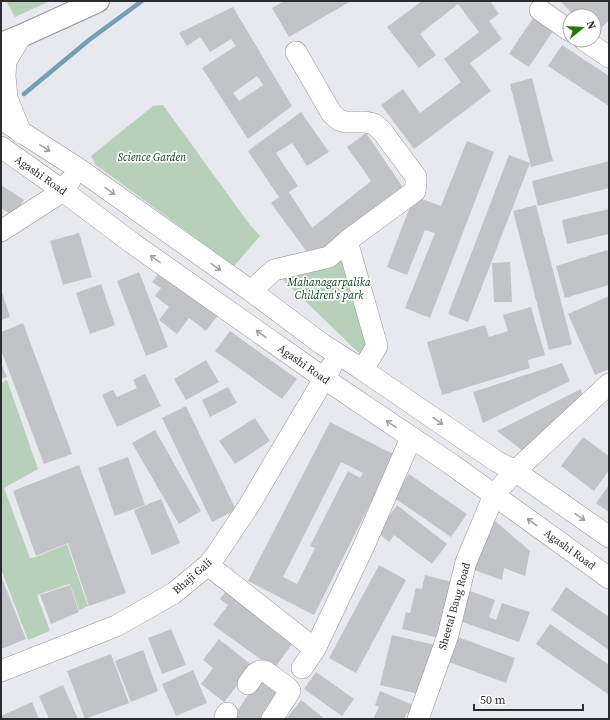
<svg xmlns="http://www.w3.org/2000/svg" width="610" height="720" font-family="'Source Serif 4',serif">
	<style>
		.green { fill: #b7d0ba }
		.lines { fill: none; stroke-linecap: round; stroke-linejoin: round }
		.stream { stroke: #749eb4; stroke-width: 4.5 }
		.building { fill: #c2c3c7; fill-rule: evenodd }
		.minor-casing { stroke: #929397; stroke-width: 22 }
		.major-casing { stroke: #929397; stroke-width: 24 }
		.minor { stroke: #fff; stroke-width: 21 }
		.major { stroke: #fff; stroke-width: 22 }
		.oneway { stroke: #a0a0a0 }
		.labels { text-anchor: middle; stroke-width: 3.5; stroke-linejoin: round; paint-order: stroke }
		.park-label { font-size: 11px; font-style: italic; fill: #013b14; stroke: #fff }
		.street-label { font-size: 11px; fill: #2b2c2d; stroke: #fff }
	</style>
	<rect width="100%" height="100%" fill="#e8e9ee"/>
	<!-- green -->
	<path class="green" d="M 6,1 L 50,1 L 15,17 Z
		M 163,105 L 250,225 L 260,236 L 234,266 L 96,165 L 91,156 L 153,106 Z
		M 341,259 L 350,265 L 371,345 L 361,355 L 275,272 Z
		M 7,380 L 38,469 L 4,488 L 30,558 L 36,557 L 67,544 L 88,606 L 79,610 L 70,584 L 69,584 L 37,595 L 50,631 L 28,640 L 1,569 L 1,383 Z"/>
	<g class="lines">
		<!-- stream -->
		<path class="stream" d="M 24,94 L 89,40 L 142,1"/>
	</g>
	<!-- building -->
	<path class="building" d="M 284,1 L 351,1 L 289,37 L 272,8 Z
		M 422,1 L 490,1 L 499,14 L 489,21 L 502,39 L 470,63 L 491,91 L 414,149 L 381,105 L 403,89 L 420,113 L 461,82 L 444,59 L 479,32 L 458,4 L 420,34 L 436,55 L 419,68 L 387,27 Z
		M 560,1 L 609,1 L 609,20 L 594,36 L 594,16 L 575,16 Z
		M 233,7 L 292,106 L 248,139 L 202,68 L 236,46 L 231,39 L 210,52 L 200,37 L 187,46 L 179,33 ZM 257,76 L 263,85 L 239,101 L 233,93 Z
		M 533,18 L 553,31 L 529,67 L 509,54 Z
		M 562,45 L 609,76 L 609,106 L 548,66 Z
		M 532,78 L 553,161 L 531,167 L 510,84 Z
		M 301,112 L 329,152 L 307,166 L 292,143 L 276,153 L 298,186 L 289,192 L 312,228 L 371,181 L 347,147 L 366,133 L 404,189 L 312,259 L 271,203 L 279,197 L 248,151 Z
		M 467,141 L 494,152 L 430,318 L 405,308 L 435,233 L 425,230 L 407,275 L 387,267 L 414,196 L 441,206 Z
		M 509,155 L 530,163 L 468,322 L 448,314 Z
		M 609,161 L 609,188 L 538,206 L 532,181 Z
		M 1,185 L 24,200 L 13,216 L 1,208 Z
		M 536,205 L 572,344 L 549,350 L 513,211 Z
		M 609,209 L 609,234 L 567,244 L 562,220 Z
		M 79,233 L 92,277 L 63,285 L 50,241 Z
		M 607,250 L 609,256 L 609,285 L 565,298 L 556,266 Z
		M 510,262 L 512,302 L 494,302 L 492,263 Z
		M 162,269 L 219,314 L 206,331 L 189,318 L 177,334 L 159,320 L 169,307 L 155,296 L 161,288 L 152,282 Z
		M 139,272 L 168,347 L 146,356 L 117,281 Z
		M 101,284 L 115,325 L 90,334 L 76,293 Z
		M 1,289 L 10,317 L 1,320 Z
		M 609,296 L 609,369 L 595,375 L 568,314 Z
		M 531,307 L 545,355 L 528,360 L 530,368 L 442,395 L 427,342 L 485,325 L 489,337 L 508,331 L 503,315 Z
		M 23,323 L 72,454 L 44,464 L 1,350 L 1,332 Z
		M 230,331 L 297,379 L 282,399 L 215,351 Z
		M 206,360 L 219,382 L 186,400 L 174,379 Z
		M 1,363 L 7,377 L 1,379 Z
		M 562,363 L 570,381 L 483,423 L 473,392 Z
		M 145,374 L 161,406 L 117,427 L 102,395 L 113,390 L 117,397 L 137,388 L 133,380 Z
		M 228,387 L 237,403 L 210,417 L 202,400 Z
		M 581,389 L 584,403 L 523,451 L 497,431 Z
		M 186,406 L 236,510 L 212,522 L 162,418 Z
		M 255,418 L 270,441 L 235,464 L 219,441 Z
		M 330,422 L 395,455 L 314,615 L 248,581 ZM 341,462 L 363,473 L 360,478 L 348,471 L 310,546 L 315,548 L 297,584 L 283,577 Z
		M 155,430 L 201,511 L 179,524 L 132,443 Z
		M 583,437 L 609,456 L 609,470 L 594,491 L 561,466 Z
		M 128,457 L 145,505 L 115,516 L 98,468 Z
		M 79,465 L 126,593 L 89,606 L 68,543 L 36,556 L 13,491 Z
		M 409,474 L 467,514 L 451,537 L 393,497 Z
		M 609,485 L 609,512 L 596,503 Z
		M 161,499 L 180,543 L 152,555 L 134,510 Z
		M 397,505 L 447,544 L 432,564 L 394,535 L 389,542 L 377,532 Z
		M 487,514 L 530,551 L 525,576 L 504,568 L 502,580 L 471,569 Z
		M 379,565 L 406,580 L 356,673 L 329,658 Z
		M 425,575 L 452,582 L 439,638 L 402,629 L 406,612 L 410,613 L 416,588 L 422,589 Z
		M 1,576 L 26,639 L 1,649 Z
		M 70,585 L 79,612 L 51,624 L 40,595 Z
		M 566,587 L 609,617 L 609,650 L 551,610 Z
		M 227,590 L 295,640 L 274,669 L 213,625 L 228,605 L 220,599 Z
		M 470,591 L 495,600 L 489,617 L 496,620 L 502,603 L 530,612 L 519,642 L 460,621 Z
		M 550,624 L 609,665 L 609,695 L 536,644 Z
		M 171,629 L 186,665 L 162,674 L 148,638 Z
		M 392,635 L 435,645 L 423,695 L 380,685 Z
		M 458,637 L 515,658 L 506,683 L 449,662 Z
		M 219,639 L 253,666 L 224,702 L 201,684 L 213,668 L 203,660 Z
		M 143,650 L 158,691 L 131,702 L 115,661 Z
		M 111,654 L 129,703 L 85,719 L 67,671 Z
		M 193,670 L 207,703 L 176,716 L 162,684 Z
		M 316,672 L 354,699 L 342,716 L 304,689 Z
		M 260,677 L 286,695 L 269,719 L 235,719 L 233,717 Z
		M 63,685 L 78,719 L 49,719 L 39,696 Z
		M 380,691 L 420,708 L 416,717 L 407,713 L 404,719 L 373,719 L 379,707 L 375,705 Z
		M 301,700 L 325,719 L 286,719 Z
		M 32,702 L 39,719 L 1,719 L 1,716 Z"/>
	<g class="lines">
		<!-- minor casing -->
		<g class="minor-casing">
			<path id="minor" d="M 540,10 L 570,31
				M 21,36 L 6,61 L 5,76 L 7,98 L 21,133
				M 584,40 L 609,57
				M 1,119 L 79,169 L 251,291 L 322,344 L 363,370 L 496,461 L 515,471 L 609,537
				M 1,147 L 63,191 L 132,243 L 325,379 L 451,464 L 609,578
				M 1,231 L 63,191 L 70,181
				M 347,241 L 377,346 L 368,361
				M 251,291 L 274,270 L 329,257 L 347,241 L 415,191 L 416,183 L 416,177 L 382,131 L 374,124 L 365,122 L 345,122 L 339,120 L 332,114 L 296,52
				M 208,565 L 315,649
				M 302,668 L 315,649 L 363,548 L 411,438
				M 1,671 L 116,626 L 174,593 L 208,565 L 216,555 L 248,507 L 331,367
				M 248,684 C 253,677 256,669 265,671 L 288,688 L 290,691 L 272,719
				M 226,719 L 225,717 L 227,713
				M 418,719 L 448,635 L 466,562 L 494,495 L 515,471 L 609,384"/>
		</g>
		<!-- major casing -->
		<g class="major-casing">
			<path id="major" d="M 1,44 L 21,36 L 98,1"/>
		</g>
		<!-- minor -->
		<use href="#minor" class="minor"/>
		<!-- major -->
		<use href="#major" class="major"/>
	</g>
	<!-- one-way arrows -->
	<defs><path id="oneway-shaft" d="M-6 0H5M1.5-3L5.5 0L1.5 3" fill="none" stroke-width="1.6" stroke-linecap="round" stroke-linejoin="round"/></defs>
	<g class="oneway">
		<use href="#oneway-shaft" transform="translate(45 148) rotate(32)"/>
		<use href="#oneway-shaft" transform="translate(110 191) rotate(35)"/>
		<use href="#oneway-shaft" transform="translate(155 259) rotate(-145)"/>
		<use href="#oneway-shaft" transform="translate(216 267) rotate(35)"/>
		<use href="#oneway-shaft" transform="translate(261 334) rotate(-145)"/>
		<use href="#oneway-shaft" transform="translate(438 421) rotate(35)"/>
		<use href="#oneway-shaft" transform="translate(391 424) rotate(-145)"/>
		<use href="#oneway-shaft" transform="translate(580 517) rotate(35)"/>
		<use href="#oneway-shaft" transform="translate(532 522) rotate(-144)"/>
	</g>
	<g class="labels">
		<!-- park labels -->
		<g class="park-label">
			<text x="152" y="161">Science Garden</text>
			<text x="329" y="286">Mahanagarpalika<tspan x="329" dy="13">Children's park</tspan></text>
		</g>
		<!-- street labels -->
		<g class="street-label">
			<text transform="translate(41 175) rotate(35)" y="4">Agashi Road</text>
			<text transform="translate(304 364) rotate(35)" y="4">Agashi Road</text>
			<text transform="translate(570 549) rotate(36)" y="4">Agashi Road</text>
			<text transform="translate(192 576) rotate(-41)" y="4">Bhaji Gali</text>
			<text transform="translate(454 606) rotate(-74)" y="4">Sheetal Baug Road</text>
		</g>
	</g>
	<!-- border -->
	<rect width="610" height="720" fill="none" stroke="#2b2c2d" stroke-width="4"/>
	<!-- north arrow -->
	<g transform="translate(582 28) rotate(72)"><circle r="19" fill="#ffffff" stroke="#aaabab"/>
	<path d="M0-3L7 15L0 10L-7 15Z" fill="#307412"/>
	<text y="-6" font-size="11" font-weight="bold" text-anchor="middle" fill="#2b2c2d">N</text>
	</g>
	<!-- scale -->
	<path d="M474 704v6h109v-6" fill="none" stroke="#2b2c2d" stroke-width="2"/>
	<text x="480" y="704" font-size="12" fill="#2b2c2d" stroke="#ffffff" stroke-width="3" paint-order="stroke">50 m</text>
</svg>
